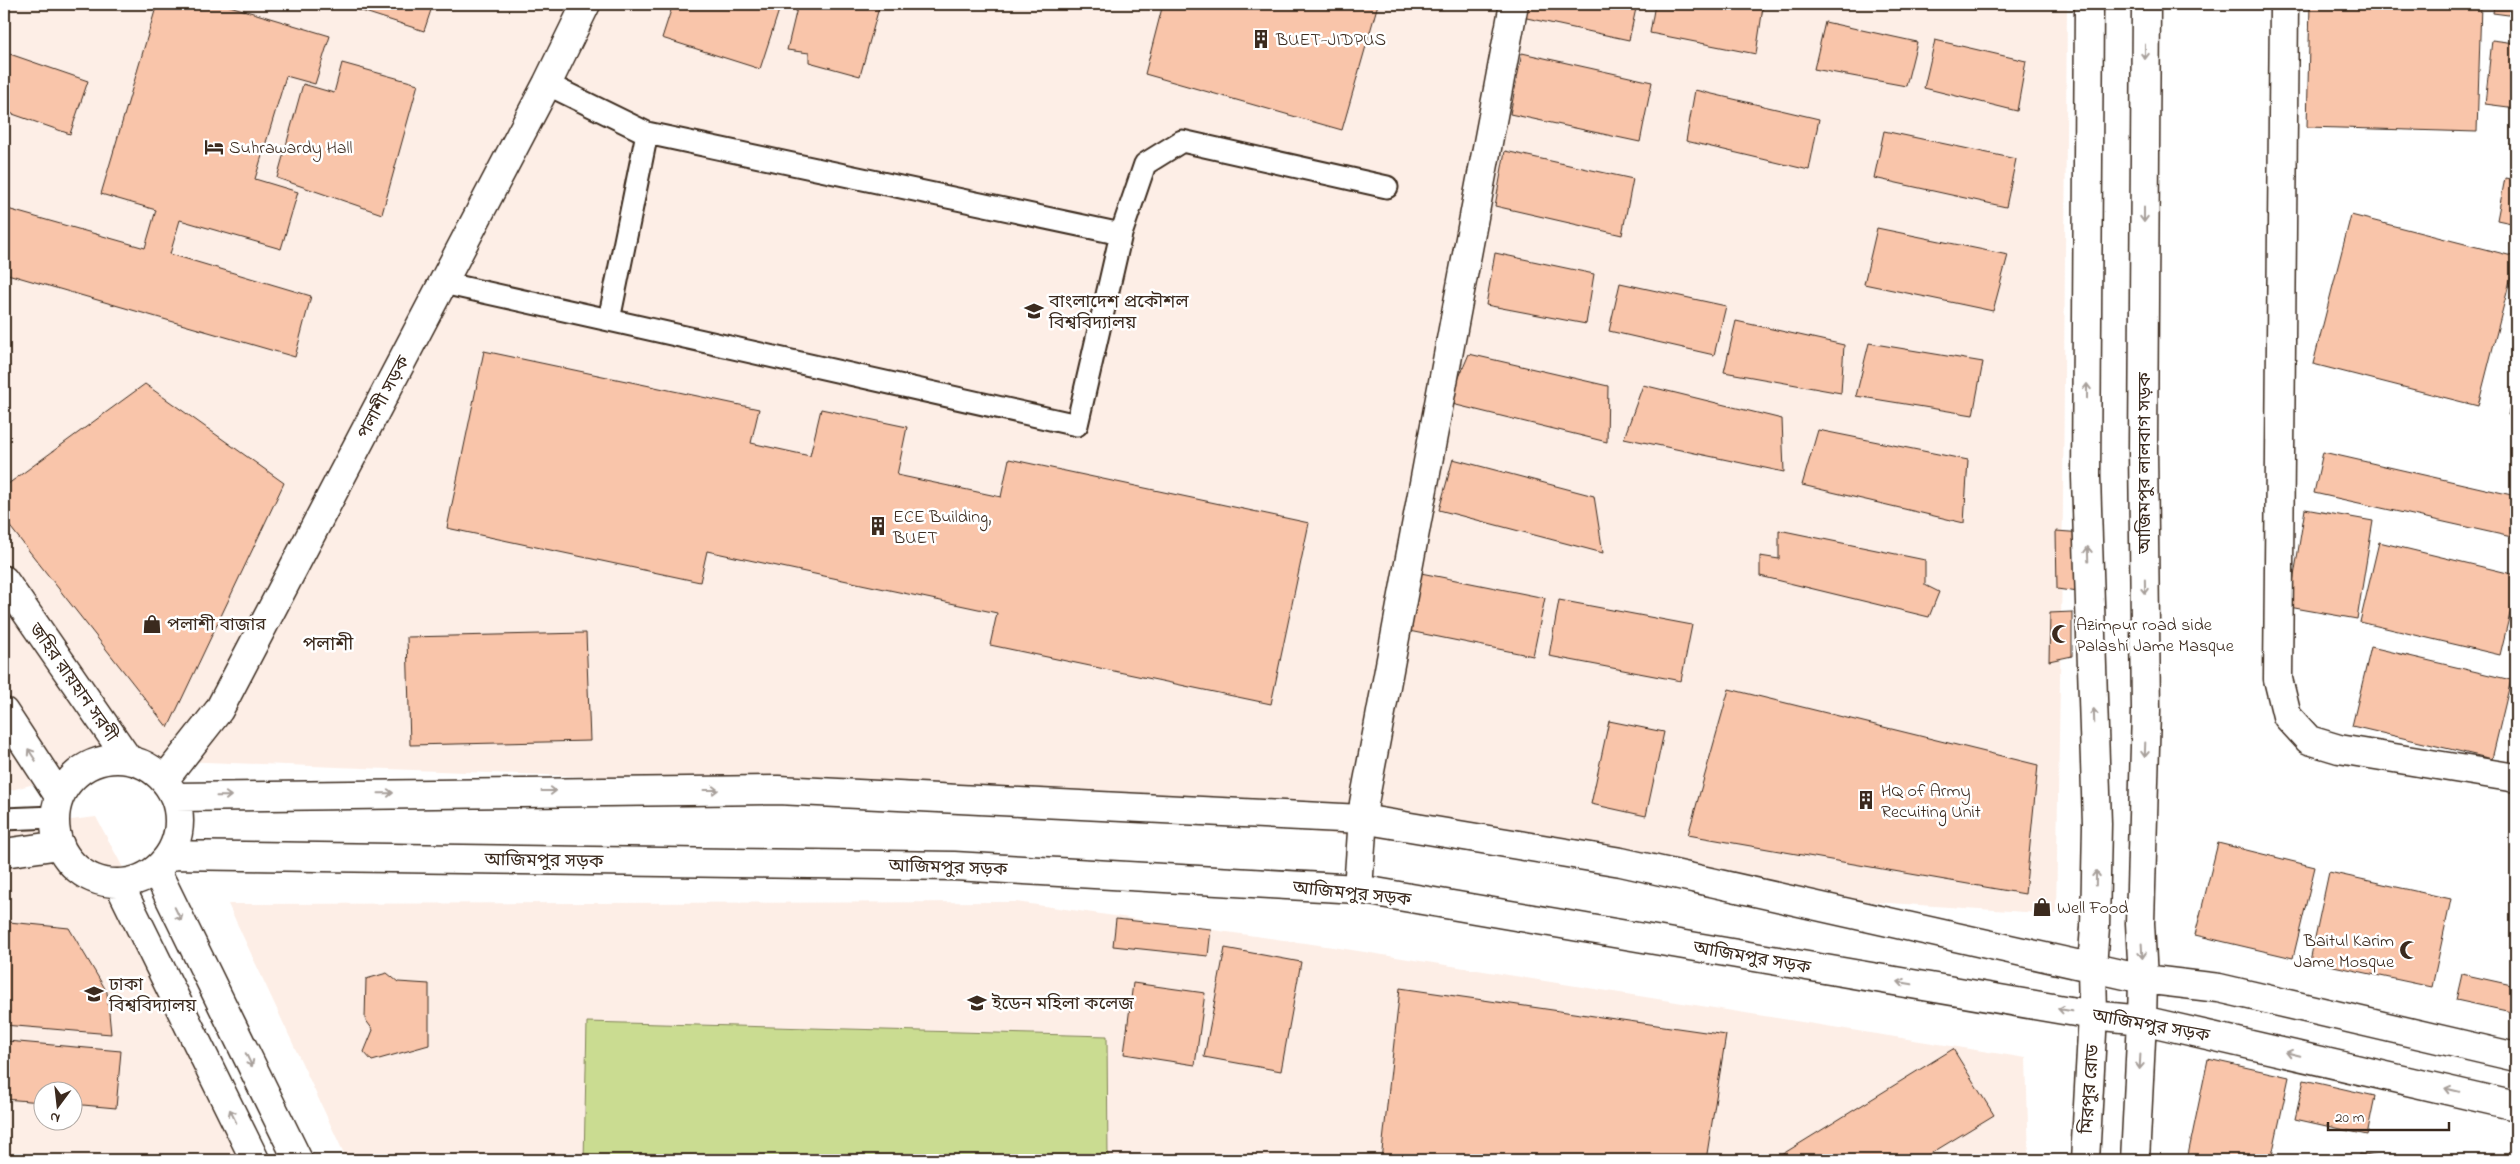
<svg xmlns="http://www.w3.org/2000/svg" width="2520" height="1164" font-family="'Indie Flower','Noto Sans Bengali',sans-serif">
	<style>
		.built { fill: #fdeee6; fill-rule: evenodd }
		.green { fill: #cadc91; stroke: #828358 }
		.building { fill: #f9c5aa; stroke: #3b2a1e }
		.lines { fill: none; stroke-linecap: round; stroke-linejoin: round }
		.service-casing { stroke: #3b2a1e; stroke-width: 25 }
		.minor-casing { stroke: #3b2a1e; stroke-width: 31 }
		.secondary-casing { stroke: #3b2a1e; stroke-width: 31 }
		.service { stroke: #fff; stroke-width: 21 }
		.minor { stroke: #fff; stroke-width: 28 }
		.secondary { stroke: #fff; stroke-width: 28 }
		.oneway { stroke: #a79f9a }
		.labels { text-anchor: middle; stroke-width: 5; stroke-linejoin: round; paint-order: stroke }
		.poi-label { font-size: 18px; fill: #3b2a1e; stroke: #fff; text-anchor: start }
		.street-label { font-size: 18px; fill: #3b2a1e; stroke: #fff }
		.neighbourhood-label { font-size: 19px; fill: #3b2a1e; stroke: #fff }
	</style>
	<rect width="100%" height="100%" fill="#fff"/>
	<filter id="ink" filterUnits="userSpaceOnUse"><feTurbulence type="fractalNoise" baseFrequency=".02" numOctaves="2"/><feDisplacementMap in="SourceGraphic" scale="10" xChannelSelector="R" yChannelSelector="G"/><feConvolveMatrix kernelMatrix="1 2 1 2 8 2 1 2 1" color-interpolation-filters="sRGB"/></filter>
	<g filter="url(#ink)">
		<!-- built -->
		<path class="built" d="M 4,4 L 2067,4 L 2063,505 L 2056,914 L 1736,893 L 1398,840 L 779,784 L 128,759 L 4,792 Z
			M 96,817 L 138,896 L 260,1160 L 4,1160 L 4,828 ZM 42,1092 L 72,1092 L 72,1122 L 42,1122 Z
			M 1016,902 L 1333,947 L 2026,1058 L 2029,1160 L 347,1160 L 228,904 Z"/>
		<!-- green -->
		<path class="green" d="M 587,1022 L 1107,1036 L 1108,1160 L 584,1160 Z"/>
		<!-- building -->
		<path class="building" d="M 157,4 L 223,4 L 330,36 L 315,84 L 286,76 L 255,179 L 298,192 L 281,249 L 180,220 L 170,254 L 311,296 L 295,357 L 4,273 L 4,208 L 145,248 L 156,210 L 101,194 Z
			M 340,4 L 433,4 L 424,31 Z
			M 673,4 L 781,4 L 760,69 L 662,38 Z
			M 798,4 L 880,4 L 860,76 L 809,62 L 809,53 L 787,50 Z
			M 1163,4 L 1378,4 L 1342,130 L 1145,74 Z
			M 1525,4 L 1637,4 L 1629,40 L 1522,17 Z
			M 1655,4 L 1747,4 L 1763,7 L 1756,54 L 1650,33 Z
			M 2310,4 L 2481,4 L 2477,132 L 2307,127 Z
			M 2494,4 L 2516,4 L 2516,16 L 2493,13 Z
			M 1825,22 L 1917,42 L 1906,86 L 1814,69 Z
			M 1935,40 L 2026,61 L 2017,111 L 1924,88 Z
			M 2492,40 L 2516,43 L 2516,108 L 2485,104 Z
			M 4,52 L 88,81 L 70,134 L 4,111 Z
			M 1522,53 L 1652,82 L 1640,142 L 1510,114 Z
			M 342,63 L 418,84 L 382,214 L 277,178 L 303,84 L 334,93 Z
			M 1695,90 L 1819,119 L 1809,170 L 1686,141 Z
			M 1884,131 L 2016,159 L 2006,207 L 1874,178 Z
			M 1505,151 L 1633,179 L 1622,235 L 1495,206 Z
			M 2505,178 L 2516,180 L 2516,224 L 2497,220 Z
			M 2351,215 L 2516,257 L 2478,406 L 2313,364 Z
			M 1877,228 L 2008,255 L 1993,311 L 1864,284 Z
			M 1495,253 L 1594,274 L 1586,324 L 1486,305 Z
			M 1620,283 L 1726,306 L 1714,355 L 1609,331 Z
			M 1736,321 L 1844,345 L 1841,393 L 1724,372 Z
			M 1869,343 L 1983,362 L 1973,415 L 1856,396 Z
			M 484,351 L 759,409 L 751,443 L 810,456 L 821,409 L 907,427 L 897,475 L 1001,497 L 1009,459 L 1309,523 L 1271,704 L 990,645 L 997,613 L 707,551 L 700,582 L 447,528 Z
			M 1469,354 L 1608,386 L 1607,442 L 1448,403 Z
			M 2516,382 L 2516,417 L 2508,415 Z
			M 145,384 L 284,483 L 168,728 L 4,519 L 4,487 Z
			M 1643,385 L 1782,419 L 1784,472 L 1624,438 Z
			M 1818,430 L 1968,460 L 1964,523 L 1802,485 Z
			M 2323,452 L 2516,496 L 2516,538 L 2314,493 Z
			M 1453,459 L 1594,496 L 1603,553 L 1439,510 Z
			M 2305,509 L 2373,521 L 2357,619 L 2289,607 Z
			M 1779,530 L 1925,560 L 1925,585 L 1939,592 L 1929,617 L 1760,576 L 1760,556 L 1779,559 Z
			M 2056,531 L 2084,533 L 2085,593 L 2057,589 Z
			M 2379,542 L 2516,575 L 2516,589 L 2500,655 L 2360,622 Z
			M 1421,573 L 1545,598 L 1533,656 L 1409,631 Z
			M 1559,600 L 1692,625 L 1681,681 L 1549,656 Z
			M 2072,612 L 2072,656 L 2049,661 L 2050,613 Z
			M 586,633 L 590,741 L 410,745 L 407,637 Z
			M 2371,647 L 2511,680 L 2492,759 L 2352,726 Z
			M 1729,689 L 2038,765 L 2025,894 L 1688,835 Z
			M 1609,721 L 1664,732 L 1646,816 L 1591,804 Z
			M 2218,843 L 2315,867 L 2293,958 L 2195,935 Z
			M 2329,872 L 2451,899 L 2432,987 L 2310,961 Z
			M 1116,919 L 1211,929 L 1208,956 L 1113,946 Z
			M 9,922 L 69,928 L 107,992 L 111,1034 L 4,1025 L 4,987 Z
			M 1225,948 L 1301,962 L 1281,1071 L 1204,1057 Z
			M 387,973 L 398,982 L 429,984 L 429,1045 L 372,1061 L 364,1052 L 373,1030 L 365,1019 L 366,979 Z
			M 2462,974 L 2516,986 L 2516,1013 L 2456,1000 Z
			M 1133,983 L 1205,993 L 1195,1065 L 1124,1054 Z
			M 1400,988 L 1726,1035 L 1706,1160 L 1381,1160 Z
			M 7,1041 L 121,1051 L 116,1108 L 72,1104 L 72,1092 L 42,1092 L 42,1102 L 4,1099 Z
			M 1953,1049 L 1994,1115 L 1920,1160 L 1773,1160 Z
			M 2208,1059 L 2289,1077 L 2271,1160 L 2187,1160 Z
			M 2304,1080 L 2375,1096 L 2367,1135 L 2295,1119 Z
			M 2360,1154 L 2389,1160 L 2358,1160 Z"/>
		<g class="lines">
			<!-- service casing -->
			<g class="service-casing">
				<path id="service" d="M 547,84 L 647,133 L 1121,234
					M 647,133 L 609,320 L 1077,425 L 1121,234 L 1145,164 L 1182,141 L 1387,187
					M 443,283 L 609,320
					M 4,819 L 54,817"/>
			</g>
			<!-- minor casing -->
			<g class="minor-casing">
				<path id="minor" d="M 2284,4 L 2278,679 L 2287,716 L 2309,740 L 2339,749 L 2516,778
					M 1358,889 L 1364,803 L 1514,4"/>
			</g>
			<!-- secondary casing -->
			<g class="secondary-casing">
				<path id="secondary" d="M 4,580 L 128,759
					M 4,712 L 59,796
					M55 821a62 62 0 1 1 124 0a62 62 0 1 1-124 0Z
					M 164,780 L 219,710 L 547,84 L 586,4
					M 175,797 L 778,790 L 1362,819 L 1621,862 L 2143,979 L 2219,988 L 2516,1057
					M 4,853 L 60,845
					M 170,855 L 954,866 L 1358,889 L 2093,1015 L 2142,1020 L 2516,1106
					M 156,870 L 298,1160
					M 119,884 L 255,1160
					M 2085,1160 L 2093,1015 L 2092,967 L 2095,927 L 2097,824 L 2086,477 L 2089,4
					M 2135,1160 L 2142,1020 L 2143,979 L 2140,923 L 2146,711 L 2143,449 L 2146,4"/>
			</g>
			<!-- service -->
			<use href="#service" class="service"/>
			<!-- minor -->
			<use href="#minor" class="minor"/>
			<!-- secondary -->
			<use href="#secondary" class="secondary"/>
		</g>
		<!-- one-way arrows -->
		<defs><path id="oneway-shaft" d="M-6 0H5M1.5-3L5.5 0L1.5 3" fill="none" stroke-width="1.6" stroke-linecap="round" stroke-linejoin="round" transform="scale(1.25)"/></defs>
		<g class="oneway">
			<use href="#oneway-shaft" transform="translate(2145 52) rotate(90)"/>
			<use href="#oneway-shaft" transform="translate(2144 215) rotate(90)"/>
			<use href="#oneway-shaft" transform="translate(2087 391) rotate(-90)"/>
			<use href="#oneway-shaft" transform="translate(2088 554) rotate(-92)"/>
			<use href="#oneway-shaft" transform="translate(2145 587) rotate(89)"/>
			<use href="#oneway-shaft" transform="translate(2094 716) rotate(-92)"/>
			<use href="#oneway-shaft" transform="translate(2145 750) rotate(92)"/>
			<use href="#oneway-shaft" transform="translate(32 755) rotate(-123)"/>
			<use href="#oneway-shaft" transform="translate(711 790)"/>
			<use href="#oneway-shaft" transform="translate(549 791)"/>
			<use href="#oneway-shaft" transform="translate(386 793) rotate(-1)"/>
			<use href="#oneway-shaft" transform="translate(224 796) rotate(-1)"/>
			<use href="#oneway-shaft" transform="translate(2096 878) rotate(-89)"/>
			<use href="#oneway-shaft" transform="translate(178 914) rotate(64)"/>
			<use href="#oneway-shaft" transform="translate(2142 951) rotate(87)"/>
			<use href="#oneway-shaft" transform="translate(1905 983) rotate(-170)"/>
			<use href="#oneway-shaft" transform="translate(2065 1010) rotate(-170)"/>
			<use href="#oneway-shaft" transform="translate(2293 1054) rotate(-167)"/>
			<use href="#oneway-shaft" transform="translate(249 1060) rotate(64)"/>
			<use href="#oneway-shaft" transform="translate(2140 1062) rotate(93)"/>
			<use href="#oneway-shaft" transform="translate(2452 1090) rotate(-167)"/>
			<use href="#oneway-shaft" transform="translate(233 1116) rotate(-116)"/>
		</g>
	</g>
	<!-- icons -->
	<defs>
		<g id="building-bare" transform="scale(1.5)"><path d="M-4-6H4V6H1V3H-1V6H-4ZM-2.5-4.3h1.7v1.8h-1.7ZM.8-4.3h1.7v1.8H.8ZM-2.5-1h1.7V.8h-1.7ZM.8-1h1.7V.8H.8Z" fill="#3b2a1e" stroke="#fff" stroke-width="2.5" paint-order="stroke"/></g>
		<g id="hotel-bare" transform="scale(1.5)"><path d="M-6-4.5h1.5V1H6V5H4.5V3h-9V5H-6ZM-4 0a1.8 1.8 0 1 1 3.6 0ZM.5 0V-2.5h3Q6-2.5 6 0Z" fill="#3b2a1e" stroke="#fff" stroke-width="2.5" paint-order="stroke"/></g>
		<g id="university-bare" transform="scale(1.5)"><path d="M0-5L7-2L0 1L-7-2ZM-4 1L0 2.5L4 1V4Q0 6-4 4Z" fill="#3b2a1e" stroke="#fff" stroke-width="2.5" paint-order="stroke"/></g>
		<g id="shop-bare" transform="scale(1.5)"><path d="M-5-2.5h2.3a2.7 3.5 0 0 1 5.4 0H5L5.5 6h-11ZM-1.5-2.5h3a1.5 2.3 0 0 0-3 0Z" fill="#3b2a1e" stroke="#fff" stroke-width="2.5" paint-order="stroke"/></g>
		<g id="mosque-bare" transform="scale(1.5)"><path d="M3.5-4.9A6 6 0 1 0 3.5 4.9A5 5 0 1 1 3.5-4.9Z" fill="#3b2a1e" stroke="#fff" stroke-width="2.5" paint-order="stroke"/></g>
	</defs>
	<g fill-rule="evenodd">
		<use href="#building-bare" x="1261" y="39"/>
		<use href="#hotel-bare" x="214" y="147"/>
		<use href="#university-bare" x="1034" y="311"/>
		<use href="#building-bare" x="878" y="526"/>
		<use href="#shop-bare" x="152" y="624"/>
		<use href="#mosque-bare" x="2061" y="634"/>
		<use href="#building-bare" x="1866" y="800"/>
		<use href="#shop-bare" x="2042" y="907"/>
		<use href="#mosque-bare" x="2409" y="950"/>
		<use href="#university-bare" x="94" y="994"/>
		<use href="#university-bare" x="977" y="1003"/>
	</g>
	<g class="labels">
		<!-- poi labels -->
		<g class="poi-label">
			<text x="1276" y="45">BUET-JIDPUS</text>
			<text x="229" y="153">Suhrawardy Hall</text>
			<text x="1049" y="307">বাংলাদেশ প্রকৌশল<tspan x="1049" dy="21">বিশ্ববিদ্যালয়</tspan></text>
			<text x="893" y="522">ECE Building,<tspan x="893" dy="21">BUET</tspan></text>
			<text x="167" y="630">পলাশী‌ বাজার</text>
			<text x="2076" y="630">Azimpur road side<tspan x="2076" dy="21">Palashi Jame Masque</tspan></text>
			<text x="1881" y="796">HQ of Army<tspan x="1881" dy="21">Recuiting Unit</tspan></text>
			<text x="2057" y="913">Well Food</text>
			<text x="2394" y="946" text-anchor="end">Baitul Karim<tspan x="2394" dy="21">Jame Mosque</tspan></text>
			<text x="109" y="990">ঢাকা<tspan x="109" dy="21">বিশ্ববিদ্যালয়</tspan></text>
			<text x="992" y="1009">ইডেন মহিলা কলেজ</text>
		</g>
		<!-- street labels -->
		<g class="street-label">
			<text transform="translate(383 397) rotate(-62)" y="6">পলাশী সড়ক</text>
			<text transform="translate(2144 463) rotate(-90)" y="6">আজিমপুর লালবাগ সড়ক</text>
			<text transform="translate(74 682) rotate(55)" y="6">জহির রায়হান সরণী</text>
			<text transform="translate(544 860) rotate(1)" y="6">আজিমপুর সড়ক</text>
			<text transform="translate(948 867) rotate(2)" y="6">আজিমপুর সড়ক</text>
			<text transform="translate(1352 893) rotate(6)" y="6">আজিমপুর সড়ক</text>
			<text transform="translate(1752 957) rotate(10)" y="6">আজিমপুর সড়ক</text>
			<text transform="translate(2151 1025) rotate(10)" y="6">আজিমপুর সড়ক</text>
			<text transform="translate(2089 1089) rotate(-86)" y="6">মিরপুর রোড</text>
		</g>
		<!-- neighbourhood labels -->
		<g class="neighbourhood-label">
			<text x="328" y="650">পলাশী</text>
		</g>
	</g>
	<!-- margin -->
	<rect width="2520" height="1164" fill="none" stroke="#fff" stroke-width="20"/>
	<rect x="10" y="10" width="2500" height="1144" fill="none" stroke="#3b2a1e" stroke-width="2" filter="url(#ink)"/>
	<!-- north arrow -->
	<g transform="translate(58 1106) rotate(195)"><circle r="24" fill="#ffffff" stroke="#b1aaa5"/>
	<path d="M0-4L9 19L0 12L-9 19Z" fill="#3b2a1e"/>
	<text y="-8" font-size="14" font-weight="bold" text-anchor="middle" fill="#3b2a1e">N</text>
	</g>
	<!-- scale -->
	<path d="M2328 1122v8h121v-8" fill="none" stroke="#3b2a1e" stroke-width="2.5"/>
	<text x="2335" y="1122" font-size="15" fill="#3b2a1e" stroke="#ffffff" stroke-width="4" paint-order="stroke">20 m</text>
</svg>
